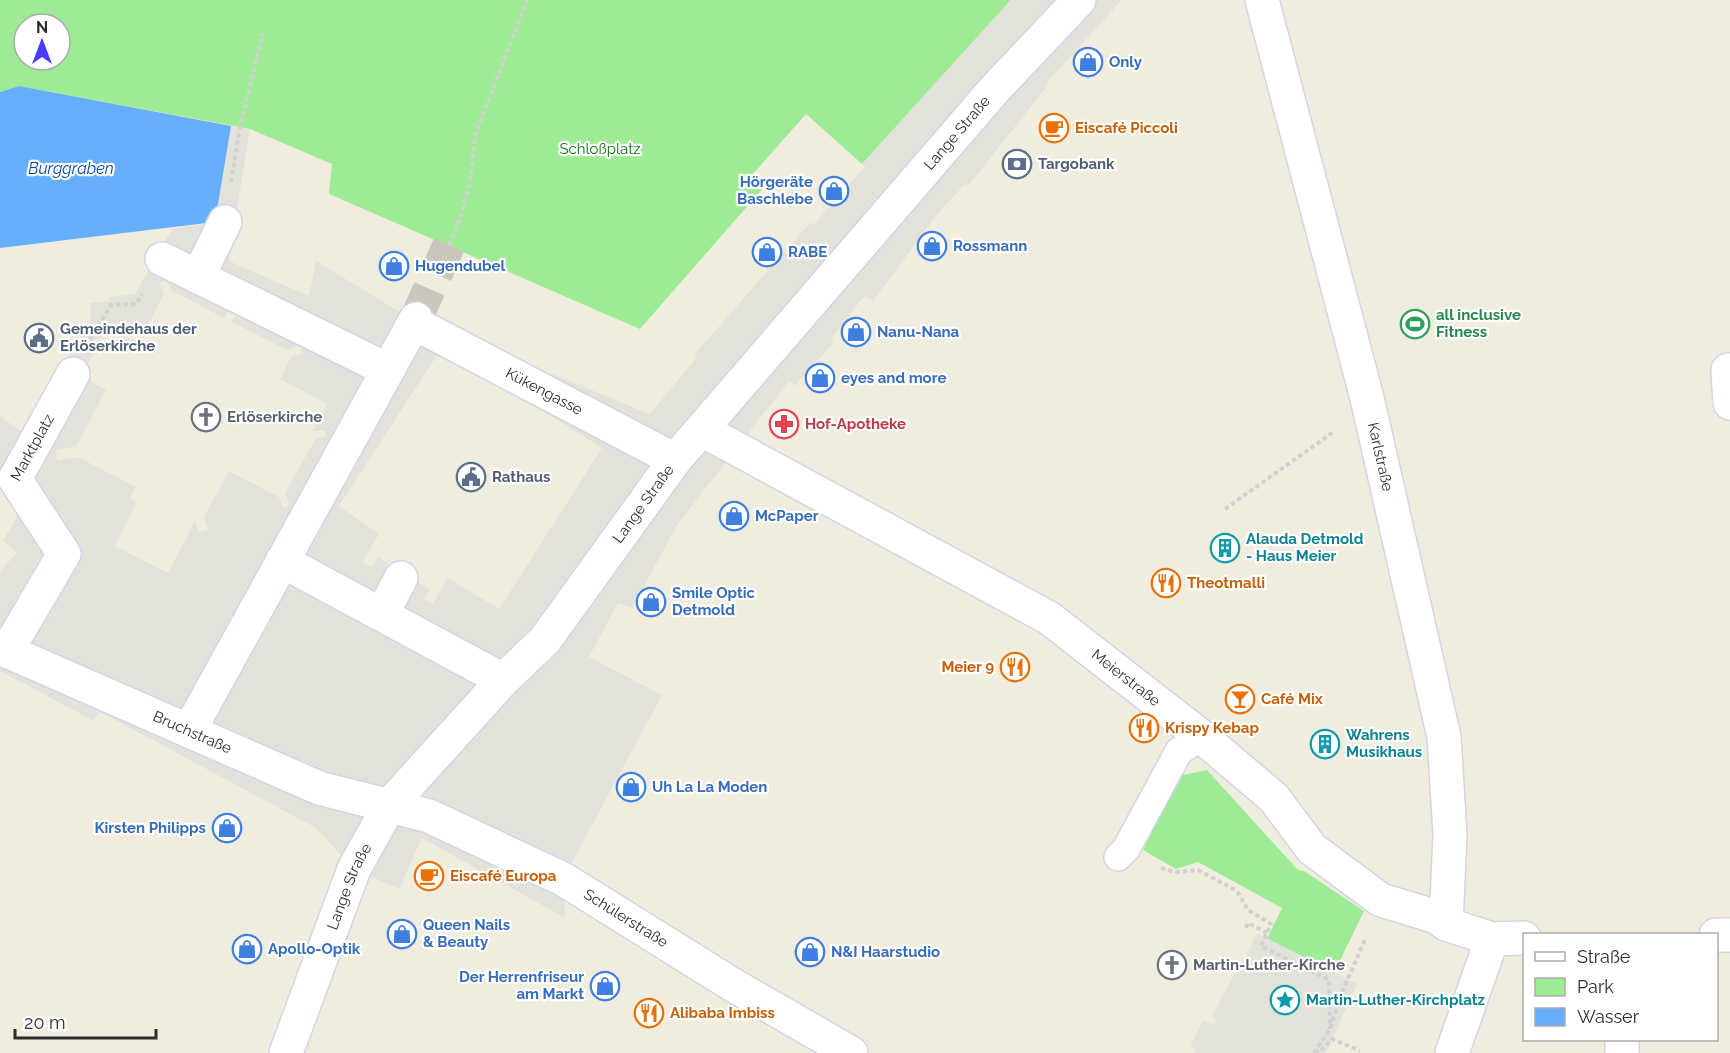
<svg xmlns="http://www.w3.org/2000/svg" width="1730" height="1053" font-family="Raleway,sans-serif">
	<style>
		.green { fill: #9dec95; fill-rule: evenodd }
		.plaza { fill: #e3e2da; fill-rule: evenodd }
		.water { fill: #67affc }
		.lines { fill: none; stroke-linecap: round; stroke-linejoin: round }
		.street-tunnel { stroke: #c9c7bb; stroke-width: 33; stroke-dasharray: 33 16; stroke-linecap: butt }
		.lane-casing { stroke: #d4d3e7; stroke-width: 30 }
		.street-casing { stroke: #d4d3e7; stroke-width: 36 }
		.path { stroke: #d1d1d1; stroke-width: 4; stroke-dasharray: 4.5 3; stroke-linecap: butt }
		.lane { stroke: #fff; stroke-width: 27 }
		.street { stroke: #fff; stroke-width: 33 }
		.labels { text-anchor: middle; stroke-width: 4.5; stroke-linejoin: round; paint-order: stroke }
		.shop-label { font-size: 15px; font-weight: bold; fill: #366cbe; stroke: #fff; text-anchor: start }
		.food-label { font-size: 15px; font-weight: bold; fill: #c56008; stroke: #fff; text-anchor: start }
		.street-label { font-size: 15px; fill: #2d2d2d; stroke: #fff }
		.park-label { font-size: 15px; fill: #137417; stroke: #fff }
		.service-label { font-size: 15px; font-weight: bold; fill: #4e5e75; stroke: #fff; text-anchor: start }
		.leisure-label { font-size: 15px; font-weight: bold; fill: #27864d; stroke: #fff; text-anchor: start }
		.worship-label { font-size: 15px; font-weight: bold; fill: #5b616d; stroke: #fff; text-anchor: start }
		.health-label { font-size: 15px; font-weight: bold; fill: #be3a42; stroke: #fff; text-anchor: start }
		.culture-label { font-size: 15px; font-weight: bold; fill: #0d838f; stroke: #fff; text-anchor: start }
		.water-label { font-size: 16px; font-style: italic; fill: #0047ae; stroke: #fff }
	</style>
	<rect width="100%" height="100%" fill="#f0edde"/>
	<!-- green -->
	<path class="green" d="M 0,0 L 1011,0 L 862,164 L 806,114 L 753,174 L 765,186 L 640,329 L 329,194 L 332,164 L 250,129 L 19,86 L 0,92 ZM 24,24 L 60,24 L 60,60 L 24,60 Z
		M 1207,770 L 1298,870 L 1304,871 L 1364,911 L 1334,973 L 1267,939 L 1282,908 L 1198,862 L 1176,869 L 1143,850 L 1178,776 Z"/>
	<!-- plaza -->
	<path class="plaza" d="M 1011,0 L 1122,0 L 1048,81 L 1048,85 L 968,186 L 965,184 L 939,212 L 873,301 L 865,295 L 831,339 L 834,342 L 795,386 L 789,381 L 677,525 L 632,608 L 618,603 L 589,657 L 662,695 L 563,879 L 565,918 L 422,838 L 399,889 L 354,869 L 316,828 L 99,711 L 94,721 L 0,671 L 0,571 L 17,553 L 3,540 L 19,514 L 0,487 L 0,416 L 23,433 L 91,319 L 90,303 L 109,301 L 109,297 L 135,294 L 172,229 L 215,222 L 231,126 L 250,129 L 229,261 L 309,296 L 316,261 L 398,311 L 650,414 L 697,357 L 694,355 L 810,223 L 813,225 L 865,167 L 862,164 ZM 166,280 L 171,290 L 224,318 L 229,309 L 237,314 L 232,322 L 287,350 L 300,346 L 302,353 L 291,357 L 280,379 L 328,404 L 313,431 L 325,430 L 326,436 L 316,438 L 285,493 L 289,505 L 283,508 L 279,497 L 229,471 L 204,517 L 208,530 L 199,532 L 195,521 L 168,573 L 115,546 L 137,502 L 130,498 L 136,487 L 78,457 L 57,460 L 56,449 L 76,447 L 106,390 L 81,376 L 106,329 L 136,347 L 138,343 L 123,335 L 127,328 L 143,335 L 164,294 L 159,283 ZM 443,346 L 602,448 L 499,609 L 448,578 L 433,604 L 424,599 L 430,590 L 378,557 L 372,567 L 362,562 L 379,534 L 339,506 Z
		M 1257,933 L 1357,984 L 1326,1053 L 1194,1053 L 1196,1049 L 1190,1046 L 1203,1021 L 1214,1025 L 1216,1019 L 1212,1016 L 1237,969 L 1241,971 L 1245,964 L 1243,962 Z"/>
	<!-- water -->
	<path class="water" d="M 19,86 L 231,126 L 215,222 L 0,248 L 0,92 Z"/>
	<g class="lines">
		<!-- street-tunnel -->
		<path class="street-tunnel" d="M 416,319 L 449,245"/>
		<!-- lane casing -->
		<g class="lane-casing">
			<path id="lane" d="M 1118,857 L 1126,849 L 1179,751 L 1202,737"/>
		</g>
		<!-- street casing -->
		<g class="street-casing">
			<g id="street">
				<path id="s1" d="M 1262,0 L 1367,398 L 1444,737 L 1450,834 L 1446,924"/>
				<path d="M 162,259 L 388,370"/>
				<path d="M 198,277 L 225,222"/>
				<path id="s2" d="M 414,323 L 675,460"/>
				<path d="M 1728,370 L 1730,403"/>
				<path id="s3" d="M 702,430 L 1049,618 L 1202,737 L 1274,798 L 1312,849 L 1381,900 L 1437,917 L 1446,924 L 1492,939 L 1524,938"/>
				<path d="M 282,561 L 503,680"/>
				<path d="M 382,614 L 401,578"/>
				<path id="s4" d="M 0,648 L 319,788 L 429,816 L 563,879 L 733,985 L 851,1053"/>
				<path id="s5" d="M 7,651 L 64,554 L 15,479 L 73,374"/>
				<path d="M 189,731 L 416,319"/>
				<path d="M 1716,935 L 1730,935"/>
				<path id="s6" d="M 286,1053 L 354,869 L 389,806 L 503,680 L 545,640 L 675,460 L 994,90 L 1079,0"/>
				<path d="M 1452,1053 L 1492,939"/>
				<path d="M 1622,1053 L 1622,1040"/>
			</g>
		</g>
		<!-- path -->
		<path class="path" d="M 231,182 L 240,127 L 263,33
			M 449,245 L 460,219 L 471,178 L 475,135 L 527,0
			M 90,339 L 111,305 L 136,304 L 142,294
			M 1225,509 L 1332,433
			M 1161,868 L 1174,872 L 1198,870 L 1237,891 L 1248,910 L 1271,924 L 1261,946 L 1329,980 L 1330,1029
			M 1246,928 L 1248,923 L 1267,933
			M 1315,1051 L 1319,1053 L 1332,1039 L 1360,1051
			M 1314,1053 L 1330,1029 L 1340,997 L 1366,937"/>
		<!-- lane -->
		<use href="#lane" class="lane"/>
		<!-- street -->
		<use href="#street" class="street"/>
	</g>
	<!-- icons -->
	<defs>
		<g id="shop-ring" transform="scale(1.5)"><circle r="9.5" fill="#fff" stroke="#3f7fe0" stroke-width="1.5"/><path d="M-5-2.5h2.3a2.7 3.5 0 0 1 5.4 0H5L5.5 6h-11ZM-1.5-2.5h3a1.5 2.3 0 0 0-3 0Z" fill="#3f7fe0"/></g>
		<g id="cafe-ring" transform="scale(1.5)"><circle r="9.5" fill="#fff" stroke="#e8710a" stroke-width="1.5"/><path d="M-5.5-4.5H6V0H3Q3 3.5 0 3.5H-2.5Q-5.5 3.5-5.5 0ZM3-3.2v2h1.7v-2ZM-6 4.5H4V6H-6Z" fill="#e8710a"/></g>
		<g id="bank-ring" transform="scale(1.5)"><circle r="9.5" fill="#fff" stroke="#5c6f8a" stroke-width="1.5"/><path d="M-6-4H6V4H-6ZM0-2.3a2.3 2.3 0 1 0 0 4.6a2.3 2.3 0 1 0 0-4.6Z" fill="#5c6f8a"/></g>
		<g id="stadium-ring" transform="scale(1.5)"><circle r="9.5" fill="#fff" stroke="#2e9e5b" stroke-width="1.5"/><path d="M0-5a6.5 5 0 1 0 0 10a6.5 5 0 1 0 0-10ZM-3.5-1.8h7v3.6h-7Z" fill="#2e9e5b"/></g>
		<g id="civic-ring" transform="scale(1.5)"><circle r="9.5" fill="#fff" stroke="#5c6f8a" stroke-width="1.5"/><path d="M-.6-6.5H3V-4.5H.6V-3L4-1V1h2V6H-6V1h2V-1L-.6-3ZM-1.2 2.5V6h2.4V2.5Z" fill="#5c6f8a"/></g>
		<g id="church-ring" transform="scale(1.5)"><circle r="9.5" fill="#fff" stroke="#6b7280" stroke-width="1.5"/><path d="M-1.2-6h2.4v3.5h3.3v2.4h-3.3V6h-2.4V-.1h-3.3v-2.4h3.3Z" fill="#6b7280"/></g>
		<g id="pharmacy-ring" transform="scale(1.5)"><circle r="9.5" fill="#fff" stroke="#e0444e" stroke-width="1.5"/><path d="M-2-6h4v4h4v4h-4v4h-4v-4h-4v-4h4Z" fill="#e0444e"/></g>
		<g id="building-ring" transform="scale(1.5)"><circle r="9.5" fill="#fff" stroke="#0f9aa8" stroke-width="1.5"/><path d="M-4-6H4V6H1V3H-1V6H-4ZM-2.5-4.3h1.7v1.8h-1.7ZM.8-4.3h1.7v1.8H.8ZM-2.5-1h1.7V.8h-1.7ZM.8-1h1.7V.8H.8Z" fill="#0f9aa8"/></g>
		<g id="restaurant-ring" transform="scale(1.5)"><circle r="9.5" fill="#fff" stroke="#e8710a" stroke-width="1.5"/><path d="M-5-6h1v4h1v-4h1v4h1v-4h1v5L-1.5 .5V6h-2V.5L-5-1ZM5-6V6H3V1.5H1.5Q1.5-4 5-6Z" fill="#e8710a"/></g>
		<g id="bar-ring" transform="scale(1.5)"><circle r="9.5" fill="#fff" stroke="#e8710a" stroke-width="1.5"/><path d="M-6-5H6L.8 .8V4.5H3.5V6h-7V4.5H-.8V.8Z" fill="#e8710a"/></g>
		<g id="sight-ring" transform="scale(1.5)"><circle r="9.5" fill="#fff" stroke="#0f9aa8" stroke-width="1.5"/><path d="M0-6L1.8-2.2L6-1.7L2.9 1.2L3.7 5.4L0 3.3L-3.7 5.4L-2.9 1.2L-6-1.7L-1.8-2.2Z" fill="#0f9aa8"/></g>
	</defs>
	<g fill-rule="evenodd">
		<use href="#shop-ring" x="1088" y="62"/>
		<use href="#cafe-ring" x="1054" y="128"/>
		<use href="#bank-ring" x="1017" y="164"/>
		<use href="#shop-ring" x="834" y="191"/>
		<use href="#shop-ring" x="932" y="246"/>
		<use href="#shop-ring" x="767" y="252"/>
		<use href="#shop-ring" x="394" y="266"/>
		<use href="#stadium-ring" x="1415" y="324"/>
		<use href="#shop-ring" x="856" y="332"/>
		<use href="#civic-ring" x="39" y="338"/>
		<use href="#shop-ring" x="820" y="378"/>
		<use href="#church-ring" x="206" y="417"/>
		<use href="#pharmacy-ring" x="784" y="424"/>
		<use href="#civic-ring" x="471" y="477"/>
		<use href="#shop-ring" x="734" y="516"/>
		<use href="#building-ring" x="1225" y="548"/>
		<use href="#restaurant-ring" x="1166" y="583"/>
		<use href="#shop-ring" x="651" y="602"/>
		<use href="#restaurant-ring" x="1015" y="667"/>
		<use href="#bar-ring" x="1240" y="699"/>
		<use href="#restaurant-ring" x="1144" y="728"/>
		<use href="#building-ring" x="1325" y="744"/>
		<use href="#shop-ring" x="631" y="787"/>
		<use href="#shop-ring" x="227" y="828"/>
		<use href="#cafe-ring" x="429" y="876"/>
		<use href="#shop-ring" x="402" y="934"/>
		<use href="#shop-ring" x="247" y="949"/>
		<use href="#shop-ring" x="810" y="952"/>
		<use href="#church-ring" x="1172" y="965"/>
		<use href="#shop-ring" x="605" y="986"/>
		<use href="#sight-ring" x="1285" y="1000"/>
		<use href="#restaurant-ring" x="649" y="1013"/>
	</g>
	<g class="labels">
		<!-- shop labels -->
		<g class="shop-label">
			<text x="1109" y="67">Only</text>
			<text x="813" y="187" text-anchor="end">Hörgeräte<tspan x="813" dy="17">Baschlebe</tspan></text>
			<text x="953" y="251">Rossmann</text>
			<text x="788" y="257">RABE</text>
			<text x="415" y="271">Hugendubel</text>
			<text x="877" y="337">Nanu-Nana</text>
			<text x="841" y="383">eyes and more</text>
			<text x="755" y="521">McPaper</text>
			<text x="672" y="598">Smile Optic<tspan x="672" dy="17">Detmold</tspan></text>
			<text x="652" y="792">Uh La La Moden</text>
			<text x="206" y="833" text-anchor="end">Kirsten Philipps</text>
			<text x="423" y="930">Queen Nails<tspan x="423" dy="17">&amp; Beauty</tspan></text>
			<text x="268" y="954">Apollo-Optik</text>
			<text x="831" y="957">N&amp;I Haarstudio</text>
			<text x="584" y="982" text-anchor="end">Der Herrenfriseur<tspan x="584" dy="17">am Markt</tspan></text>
		</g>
		<!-- food labels -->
		<g class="food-label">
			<text x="1075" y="133">Eiscafé Piccoli</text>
			<text x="1187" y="588">Theotmalli</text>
			<text x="994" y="672" text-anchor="end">Meier 9</text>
			<text x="1261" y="704">Café Mix</text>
			<text x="1165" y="733">Krispy Kebap</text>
			<text x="450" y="881">Eiscafé Europa</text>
			<text x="670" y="1018">Alibaba Imbiss</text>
		</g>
		<!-- street labels -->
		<g class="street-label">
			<text dy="5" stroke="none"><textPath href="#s6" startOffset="1150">Lange Straße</textPath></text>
			<text dy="5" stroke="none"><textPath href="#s2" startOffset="147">Kükengasse</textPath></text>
			<text dy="5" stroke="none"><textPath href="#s5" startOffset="238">Marktplatz</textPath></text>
			<text dy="5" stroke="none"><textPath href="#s1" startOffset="472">Karlstraße</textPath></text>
			<text dy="5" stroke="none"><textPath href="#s6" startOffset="664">Lange Straße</textPath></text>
			<text dy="5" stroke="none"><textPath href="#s3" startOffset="492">Meierstraße</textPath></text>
			<text dy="5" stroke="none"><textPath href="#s4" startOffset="210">Bruchstraße</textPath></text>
			<text dy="5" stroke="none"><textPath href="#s6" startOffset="178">Lange Straße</textPath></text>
			<text dy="5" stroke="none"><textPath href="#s4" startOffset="684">Schülerstraße</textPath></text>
		</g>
		<!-- park labels -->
		<g class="park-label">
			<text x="600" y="154">Schloßplatz</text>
		</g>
		<!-- service labels -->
		<g class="service-label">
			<text x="1038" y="169">Targobank</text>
			<text x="60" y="334">Gemeindehaus der<tspan x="60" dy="17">Erlöserkirche</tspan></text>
			<text x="492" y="482">Rathaus</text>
		</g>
		<!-- leisure labels -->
		<g class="leisure-label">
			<text x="1436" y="320">all inclusive<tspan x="1436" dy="17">Fitness</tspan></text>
		</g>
		<!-- worship labels -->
		<g class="worship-label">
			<text x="227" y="422">Erlöserkirche</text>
			<text x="1193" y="970">Martin-Luther-Kirche</text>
		</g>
		<!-- health labels -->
		<g class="health-label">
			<text x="805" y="429">Hof-Apotheke</text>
		</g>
		<!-- culture labels -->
		<g class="culture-label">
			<text x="1246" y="544">Alauda Detmold<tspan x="1246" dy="17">- Haus Meier</tspan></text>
			<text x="1346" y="740">Wahrens<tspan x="1346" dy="17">Musikhaus</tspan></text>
			<text x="1306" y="1005">Martin-Luther-Kirchplatz</text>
		</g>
		<!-- water labels -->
		<g class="water-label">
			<text x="71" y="174">Burggraben</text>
		</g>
	</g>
	<!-- legend -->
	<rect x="1523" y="933" width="195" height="108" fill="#ffffff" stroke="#ababab" stroke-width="1.5"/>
	<rect x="1535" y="952" width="30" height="9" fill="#ffffff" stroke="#ababab" stroke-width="1.5"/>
	<text x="1577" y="963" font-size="18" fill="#2d2d2d">Straße</text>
	<rect x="1535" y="978" width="30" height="18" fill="#9dec95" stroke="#ababab" stroke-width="1.5"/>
	<text x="1577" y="993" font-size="18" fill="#2d2d2d">Park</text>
	<rect x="1535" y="1008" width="30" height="18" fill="#67affc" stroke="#ababab" stroke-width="1.5"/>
	<text x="1577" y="1023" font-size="18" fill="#2d2d2d">Wasser</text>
	<!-- north arrow -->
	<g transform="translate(42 42)"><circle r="28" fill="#ffffff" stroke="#ababab" stroke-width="1.5"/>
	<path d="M0-4.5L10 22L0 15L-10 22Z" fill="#483cff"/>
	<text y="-9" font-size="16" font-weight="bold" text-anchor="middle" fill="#2d2d2d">N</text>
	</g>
	<!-- scale -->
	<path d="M15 1029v9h141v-9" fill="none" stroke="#2d2d2d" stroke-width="3"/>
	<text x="24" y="1029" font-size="18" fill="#2d2d2d" stroke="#ffffff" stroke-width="4.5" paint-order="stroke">20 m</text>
</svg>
